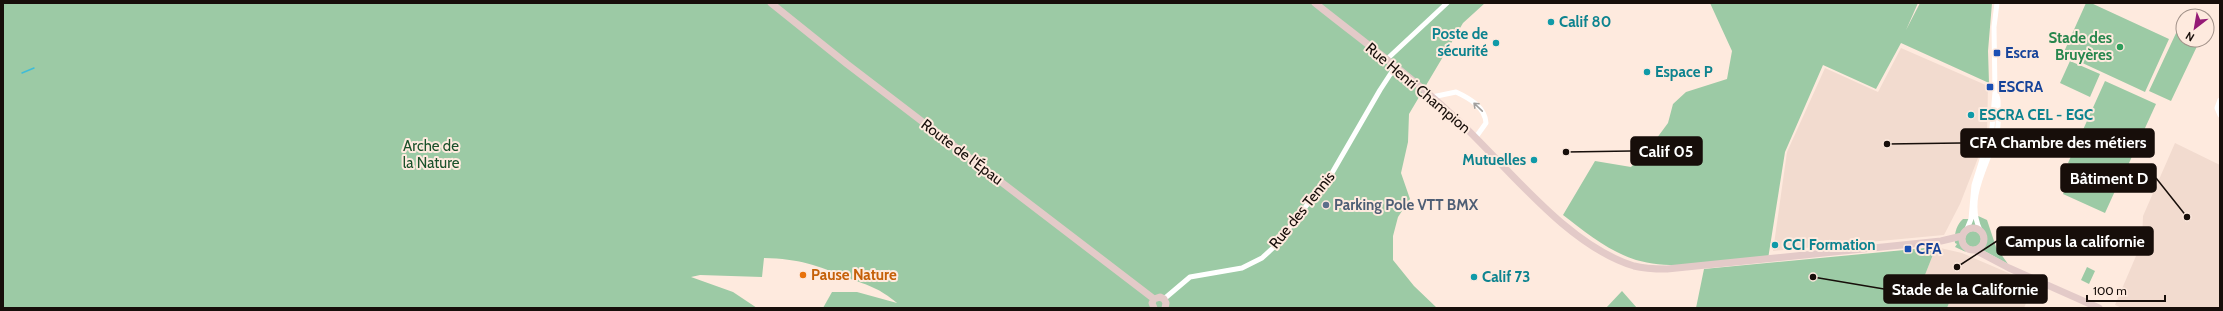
<svg xmlns="http://www.w3.org/2000/svg" width="2223" height="311" font-family="Cabin,sans-serif">
	<style>
		.education { fill: #f2dbcf }
		.green { fill: #9ccaa5 }
		.lines { fill: none; stroke-linecap: round; stroke-linejoin: round }
		.stream { stroke: #3fbcd7; stroke-width: 1.5 }
		.street { stroke: #fff; stroke-width: 5 }
		.secondary { stroke: #e3cac8; stroke-width: 7 }
		.oneway { stroke: #a29f9d }
		.culture-dot { fill: #0f9aa8; stroke: #feeade; stroke-width: 1.5 }
		.leisure-dot { fill: #2e9e5b; stroke: #feeade; stroke-width: 1.5 }
		.transit-dot { fill: #1a4fb4; stroke: #feeade; stroke-width: 1.5 }
		.service-dot { fill: #5c6f8a; stroke: #feeade; stroke-width: 1.5 }
		.food-dot { fill: #e8710a; stroke: #feeade; stroke-width: 1.5 }
		.labels { text-anchor: middle; stroke-width: 4; stroke-linejoin: round; paint-order: stroke }
		.culture-label { font-size: 15px; font-weight: bold; fill: #0d838f; stroke: #feeade; text-anchor: start }
		.leisure-label { font-size: 15px; font-weight: bold; fill: #27864d; stroke: #feeade; text-anchor: end }
		.transit-label { font-size: 15px; font-weight: bold; fill: #164399; stroke: #feeade; text-anchor: start }
		.street-label { font-size: 15px; fill: #170e0a; stroke: #feeade }
		.park-label { font-size: 15px; fill: #1a512a; stroke: #feeade }
		.service-label { font-size: 15px; font-weight: bold; fill: #4e5e75; stroke: #feeade; text-anchor: start }
		.food-label { font-size: 15px; font-weight: bold; fill: #c56008; stroke: #feeade; text-anchor: start }
		.leader { fill: none; stroke: #170e0a; stroke-width: 1.5 }
		.callout-dot { fill: #170e0a; stroke: #feeade; stroke-width: 1.5 }
		.callout { fill: #170e0a; stroke: #170e0a; stroke-width: 1.5 }
		.callout-label { font-size: 16px; text-anchor: middle; font-weight: bold; fill: #fff }
	</style>
	<rect width="100%" height="100%" fill="#feeade"/>
	<!-- education -->
	<path class="education" d="M 1901,48 L 1988,86 L 1987,135 L 1960,204 L 1944,235 L 1773,251 L 1787,152 L 1825,68 L 1878,92 Z
		M 2175,143 L 2220,165 L 2220,308 L 2122,308 L 2115,305 L 2142,242 L 2143,216 Z
		M 1936,247 L 1962,253 L 2034,284 L 2024,308 L 1947,308 L 1951,298 L 1921,285 Z"/>
	<!-- green -->
	<path class="green" d="M 3,3 L 1485,3 L 1463,23 L 1409,114 L 1408,142 L 1401,173 L 1410,199 L 1398,217 L 1393,236 L 1393,260 L 1414,286 L 1437,308 L 823,308 L 832,292 L 857,292 L 897,303 C 879,288 870,286 848,278 C 816,265 800,259 764,258 L 762,277 L 700,275 L 691,277 L 733,292 L 757,308 L 3,308 Z
		M 1710,3 L 1918,3 L 1906,30 L 1920,3 L 1992,3 L 1988,51 L 1989,83 L 1901,43 L 1876,89 L 1823,65 L 1785,152 L 1768,259 C 1728,262 1675,271 1636,260 C 1610,252 1585,232 1563,215 L 1595,161 L 1631,167 L 1651,146 L 1668,123 L 1673,104 L 1686,92 L 1727,79 L 1732,51 Z
		M 2086,3 L 2091,3 L 2169,39 L 2145,92 L 2063,54 Z
		M 2179,30 L 2183,32 L 2183,40 L 2200,40 L 2171,101 L 2149,91 L 2177,31 Z
		M 2070,61 L 2100,74 L 2090,97 L 2060,83 Z
		M 2105,81 L 2156,104 L 2119,185 L 2068,163 Z
		M 2073,172 L 2115,191 L 2105,213 L 2063,194 Z
		M 1976,215 L 1987,220 L 1996,247 L 2008,264 L 1979,248 L 1984,243 L 1984,237 L 1977,228 L 1970,228 C 1962,232 1960,239 1965,246 L 1961,245 L 1966,252 L 1955,247 L 1957,244 L 1955,243 C 1954,235 1956,225 1963,219 L 1977,219 Z
		M1965 239a8 8 0 1 1 16 0a8 8 0 1 1-16 0Z
		M 1936,247 L 1921,285 L 1951,298 L 1947,308 L 1696,308 L 1704,269 Z
		M 2087,267 L 2095,271 L 2089,284 L 2081,280 Z
		M 1622,291 L 1637,308 L 1606,308 Z"/>
	<g class="lines">
		<!-- stream -->
		<path class="stream" d="M 22,73 L 34,68"/>
		<!-- street -->
		<path class="street" d="M 1386,60 L 1447,3
			M 1432,97 L 1456,92 C 1469,98 1485,107 1486,123 L 1476,137
			M 2220,100 L 2217,108 L 2220,115
			M 1967,229 L 1971,219 L 1974,185 L 1992,128 L 1995,92 L 1994,27 L 1997,3
			M 1980,230 C 1964,196 1990,163 1997,131 C 1999,125 1998,116 1998,110 C 1998,102 1999,98 1995,92
			M 1164,299 L 1190,277 L 1242,268 L 1262,258 L 1274,247 L 1332,173 L 1380,90 L 1395,67"/>
		<!-- secondary -->
		<path class="secondary" d="M 771,3 L 847,64 L 1154,299
			M 1315,3 C 1360,39 1407,73 1449,112 C 1503,160 1564,245 1634,266 C 1645,269 1656,269 1667,269 L 1941,241 L 1962,236
			M1962 239a11 11 0 1 1 22 0a11 11 0 1 1-22 0Z
			M 1975,250 L 2009,268 L 2099,308
			M 1154,299 L 1160,297 L 1164,299 L 1166,303 L 1165,308
			M 1154,308 L 1152,303 L 1154,299"/>
	</g>
	<!-- one-way arrows -->
	<defs><path id="oneway-shaft" d="M-6 0H5M1.5-3L5.5 0L1.5 3" fill="none" stroke-width="1.6" stroke-linecap="round" stroke-linejoin="round"/></defs>
	<use class="oneway" href="#oneway-shaft" transform="translate(1478 107) rotate(-136)"/>
	<!-- markers -->
	<g class="culture-dot">
		<circle cx="1551" cy="22" r="4"/>
		<circle cx="1496" cy="43" r="4"/>
		<circle cx="1647" cy="72" r="4"/>
		<circle cx="1971" cy="115" r="4"/>
		<circle cx="1534" cy="160" r="4"/>
		<circle cx="1775" cy="245" r="4"/>
		<circle cx="1474" cy="277" r="4"/>
	</g>
	<circle class="leisure-dot" cx="2120" cy="47" r="4"/>
	<g class="transit-dot">
		<rect x="1993" y="49" width="8" height="8" rx="2"/>
		<rect x="1986" y="83" width="8" height="8" rx="2"/>
		<rect x="1904" y="245" width="8" height="8" rx="2"/>
	</g>
	<circle class="service-dot" cx="1326" cy="205" r="4"/>
	<circle class="food-dot" cx="803" cy="275" r="4"/>
	<g class="labels">
		<!-- culture labels -->
		<g class="culture-label">
			<text x="1559" y="27">Calif 80</text>
			<text x="1488" y="39" text-anchor="end">Poste de<tspan x="1488" dy="17">sécurité</tspan></text>
			<text x="1655" y="77">Espace P</text>
			<text x="1979" y="120">ESCRA CEL - EGC</text>
			<text x="1526" y="165" text-anchor="end">Mutuelles</text>
			<text x="1783" y="250">CCI Formation</text>
			<text x="1482" y="282">Calif 73</text>
		</g>
		<!-- leisure labels -->
		<g class="leisure-label">
			<text x="2112" y="43">Stade des<tspan x="2112" dy="17">Bruyères</tspan></text>
		</g>
		<!-- transit labels -->
		<g class="transit-label">
			<text x="2005" y="58">Escra</text>
			<text x="1998" y="92">ESCRA</text>
			<text x="1916" y="254">CFA</text>
		</g>
		<!-- street labels -->
		<g class="street-label">
			<text transform="translate(1418 88) rotate(40)" y="5">Rue Henri Champion</text>
			<text transform="translate(962 152) rotate(37)" y="5">Route de l'Épau</text>
			<text transform="translate(1302 210) rotate(-51)" y="5">Rue des Tennis</text>
		</g>
		<!-- park labels -->
		<g class="park-label">
			<text x="431" y="151">Arche de<tspan x="431" dy="17">la Nature</tspan></text>
		</g>
		<!-- service labels -->
		<g class="service-label">
			<text x="1334" y="210">Parking Pole VTT BMX</text>
		</g>
		<!-- food labels -->
		<g class="food-label">
			<text x="811" y="280">Pause Nature</text>
		</g>
	</g>
	<!-- callouts -->
	<path class="leader" d="M1887 144L1961 143M1566 152L1631 151M2187 217L2156 178M1957 267L1997 241M1813 277L1884 289"/>
	<g class="callout-dot">
		<circle cx="1887" cy="144" r="4"/>
		<circle cx="1566" cy="152" r="4"/>
		<circle cx="2187" cy="217" r="4"/>
		<circle cx="1957" cy="267" r="4"/>
		<circle cx="1813" cy="277" r="4"/>
	</g>
	<g class="callout">
		<rect x="1961" y="129" width="193" height="28" rx="4"/>
		<rect x="1631" y="137" width="71" height="28" rx="4"/>
		<rect x="2061" y="164" width="95" height="28" rx="4"/>
		<rect x="1997" y="227" width="156" height="28" rx="4"/>
		<rect x="1884" y="275" width="163" height="28" rx="4"/>
	</g>
	<g class="callout-label">
		<text x="2058" y="148">CFA Chambre des métiers</text>
		<text x="1666" y="157">Calif 05</text>
		<text x="2109" y="184">Bâtiment D</text>
		<text x="2075" y="247">Campus la californie</text>
		<text x="1965" y="295">Stade de la Californie</text>
	</g>
	<!-- border -->
	<rect width="2223" height="311" fill="none" stroke="#170e0a" stroke-width="8"/>
	<!-- north arrow -->
	<g transform="translate(2195 28) rotate(211)"><circle r="19" fill="#feeade" stroke="#a29289"/>
	<path d="M0-3L7 15L0 10L-7 15Z" fill="#951a75"/>
	<text y="-6" font-size="11" font-weight="bold" text-anchor="middle" fill="#170e0a">N</text>
	</g>
	<!-- scale -->
	<path d="M2087 295v6h78v-6" fill="none" stroke="#170e0a" stroke-width="2"/>
	<text x="2093" y="295" font-size="12" fill="#170e0a" stroke="#feeade" stroke-width="3" paint-order="stroke">100 m</text>
</svg>
